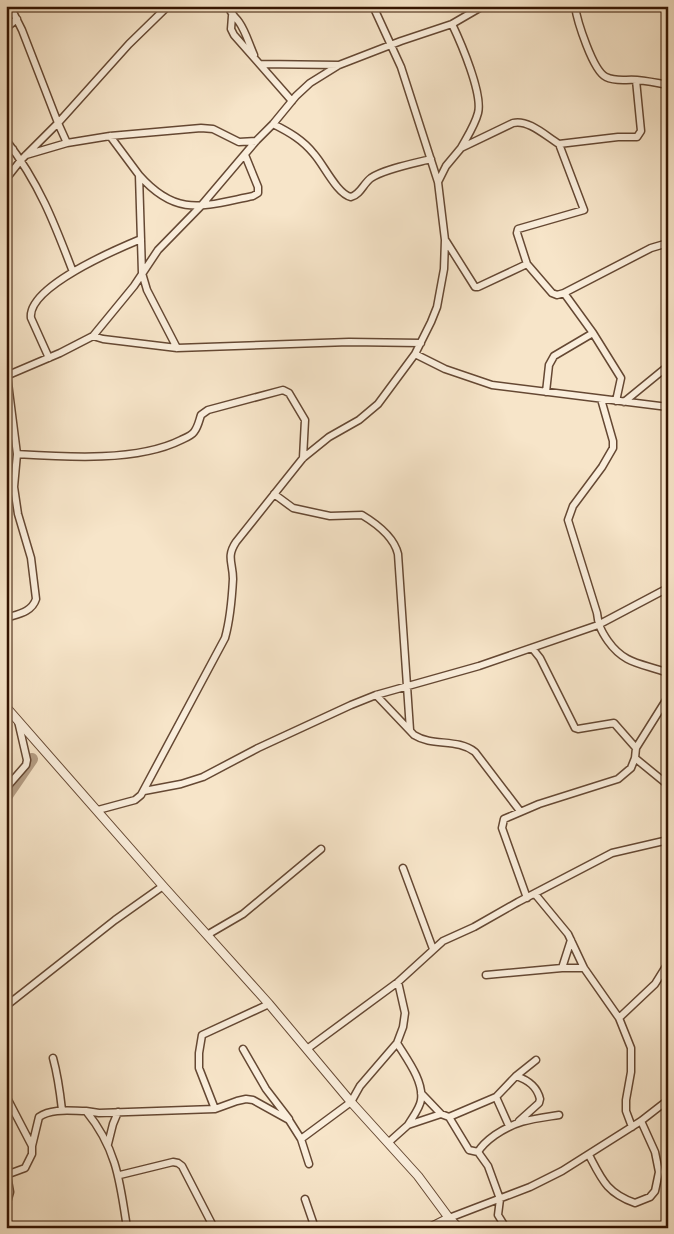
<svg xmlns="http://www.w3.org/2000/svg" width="674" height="1234" font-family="Vollkorn,serif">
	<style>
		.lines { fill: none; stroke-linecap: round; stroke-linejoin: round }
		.river { stroke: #b59e85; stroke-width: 12 }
		.minor-casing { stroke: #654833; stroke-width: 9 }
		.tertiary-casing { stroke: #654833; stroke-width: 10 }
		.minor { stroke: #faeedc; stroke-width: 6 }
		.tertiary { stroke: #faeedc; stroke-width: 8 }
	</style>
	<rect width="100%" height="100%" fill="#f7e5c9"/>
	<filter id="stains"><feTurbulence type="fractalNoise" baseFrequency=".004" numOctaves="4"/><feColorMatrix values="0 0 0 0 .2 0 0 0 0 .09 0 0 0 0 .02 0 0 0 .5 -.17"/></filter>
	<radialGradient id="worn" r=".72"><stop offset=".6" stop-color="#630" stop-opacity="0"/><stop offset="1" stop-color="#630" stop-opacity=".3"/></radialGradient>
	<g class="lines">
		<!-- river -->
		<path class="river" d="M 6,797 L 32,759"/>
		<!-- minor casing -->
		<g class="minor-casing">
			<path id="minor" d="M 228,6 C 232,16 234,15 239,22 C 246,32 249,44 254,55
				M 575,6 C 577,21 593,71 606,77 C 616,82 626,79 637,80 C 647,81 658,83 668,85
				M 232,16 L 231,29 L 234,35 L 292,101
				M 452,24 C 461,43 483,94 478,113 C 475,125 467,137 461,148
				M 6,28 L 17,19
				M 260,64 L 339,65
				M 273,124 C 289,132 303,140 314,154 C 324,165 337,194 351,197 C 361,194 363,184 371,178 C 384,169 415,163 431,159
				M 110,136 L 139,175 L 142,273 L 147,290 L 177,348
				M 6,140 C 39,183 54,222 73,272
				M 67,143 L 58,123 L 129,44 L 168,6
				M 6,152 L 13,149
				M 26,155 L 67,143 L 110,136 L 201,128 L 213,129 L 239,142 L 256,141
				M 139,175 C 177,218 203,206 253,196 L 258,193 L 258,187 L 245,155
				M 6,179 L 21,160 L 58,123 L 22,30 L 10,6
				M 438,182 L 446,166 L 461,148 L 513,123 C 528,119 546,136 559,144
				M 446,241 L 475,287 L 478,287 L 527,264 L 517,233 L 518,229 L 584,210 L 559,144 L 618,137 L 637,137 L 641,131 L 636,80
				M 527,264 L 552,293 L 557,295 L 564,293
				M 593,333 L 564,293 L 651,248 L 668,243
				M 93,336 L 103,339 L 177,348 L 349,342 L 421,343
				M 415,354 L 445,369 L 492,385 L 668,407
				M 49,358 L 31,318 C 27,287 117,249 141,239
				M 6,376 L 60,353 L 93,336 L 134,286 L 158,250 L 200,207 L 256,141 L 273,124 L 296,96 L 310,83 L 339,65 L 401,41 L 452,24 L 483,6
				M 546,392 L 549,365 L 554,356 L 593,333 L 621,378 L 616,401
				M 601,399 L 613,441 L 613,448 L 602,467 L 573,506 L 568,520 L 597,613 C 598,624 601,631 608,641 C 625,665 642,663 668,673
				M 624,402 L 668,366
				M 17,454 C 65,457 137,462 181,440 C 185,438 191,436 194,432 C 198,427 199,421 201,415 L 208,410 L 283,390 L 289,393 L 305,420 L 303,458
				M 274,494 L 293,508 L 330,516 L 362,515 C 377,524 394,537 398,554 L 410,730
				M 6,618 C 18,614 32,612 36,599 L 31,558 L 18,514 L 14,487 L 17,454 L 7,375
				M 532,648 L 540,658 L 575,728 L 578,729 L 614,723 L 636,748
				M 376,695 L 414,735 C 433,747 457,738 475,752 L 520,811
				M 635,758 L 668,785
				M 6,788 L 26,765 L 27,760 L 18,721
				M 144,791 L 181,784 L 203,777 L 258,748 L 351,705 L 376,695 L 479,666 L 598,625 L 668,588
				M 98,810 L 135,800 L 141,795 L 225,638 C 230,620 232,598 233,579 C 233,563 226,557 236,542 L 303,458 L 329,437 L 359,420 L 378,404 L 415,354 L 431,322 L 437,307 L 444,269 L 445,240 L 438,182 L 401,67 L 373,6
				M 403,868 L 433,949
				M 535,894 L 568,934 L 584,968 L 619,1018
				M 527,898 L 502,828 L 504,819 L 539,804 L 618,779 L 631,768 L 635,758 L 636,748 L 668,697
				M 207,935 L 243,914 L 321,849
				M 562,968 L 571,940
				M 486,975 L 562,968 L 584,968
				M 6,1006 L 115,920 L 163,886
				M 397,1043 C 406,1058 424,1081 421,1100 C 420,1108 412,1118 408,1125
				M 243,1049 L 266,1089 L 289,1119
				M 307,1049 L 398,982 L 443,941 L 474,927 L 518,902 L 612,853 L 668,840
				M 53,1058 C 58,1076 60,1092 62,1110
				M 516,1076 C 528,1080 537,1086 540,1099 L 539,1103 L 519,1121
				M 421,1093 L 441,1114 L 449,1117 L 469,1150 L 478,1152
				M 6,1096 L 32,1146 L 32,1154 L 25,1168 L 6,1175
				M 496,1097 L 509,1126
				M 215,1109 L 199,1068 L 199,1053 L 202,1035 L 269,1004
				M 86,1111 L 99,1113 L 215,1109 L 237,1101 L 246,1099 L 253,1100 L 289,1120 L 301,1139
				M 449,1117 L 496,1097 L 516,1076 L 536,1060
				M 632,1127 L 626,1111 L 626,1100 L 631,1072 L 631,1048 L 619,1018 L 655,984 L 668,963
				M 389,1142 L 408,1125 L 441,1114
				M 108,1144 L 113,1124 L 118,1112
				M 32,1146 L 39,1117 C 52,1108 71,1111 86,1111 C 117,1149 120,1182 127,1228
				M 589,1155 C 602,1180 607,1193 635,1203 L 650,1197 L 655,1191 L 659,1172 L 655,1152 L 641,1121
				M 309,1164 L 301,1139 L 351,1102 L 360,1086 L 397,1043 L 403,1027 L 405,1013 L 398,982
				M 120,1175 L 173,1162 L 178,1163 L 182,1166 L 214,1228
				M 305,1199 L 315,1228
				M 6,1206 L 10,1192 L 7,1175
				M 449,1218 L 530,1187 L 562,1171 L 641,1121 L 668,1100
				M 506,1228 L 498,1215 L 500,1199 L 488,1166 L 478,1152 C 482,1145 488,1140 495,1135 C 517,1120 533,1119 559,1115"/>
		</g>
		<!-- tertiary casing -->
		<g class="tertiary-casing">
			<path id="tertiary" d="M 6,707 L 163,886 L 269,1004 L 351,1102 L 418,1176 L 449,1218 L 459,1228
				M 429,1228 L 449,1218"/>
		</g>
		<!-- minor -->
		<use href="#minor" class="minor"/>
		<!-- tertiary -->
		<use href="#tertiary" class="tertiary"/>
	</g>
	<!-- margin -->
	<rect width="674" height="1234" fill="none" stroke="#f7e5c9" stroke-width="25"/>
	<rect x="8" y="8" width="659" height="1219" fill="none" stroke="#341401" stroke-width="2.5"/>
	<rect x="12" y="12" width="649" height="1209" fill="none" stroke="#341401"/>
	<rect width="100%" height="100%" filter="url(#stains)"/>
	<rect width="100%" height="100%" fill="url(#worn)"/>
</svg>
